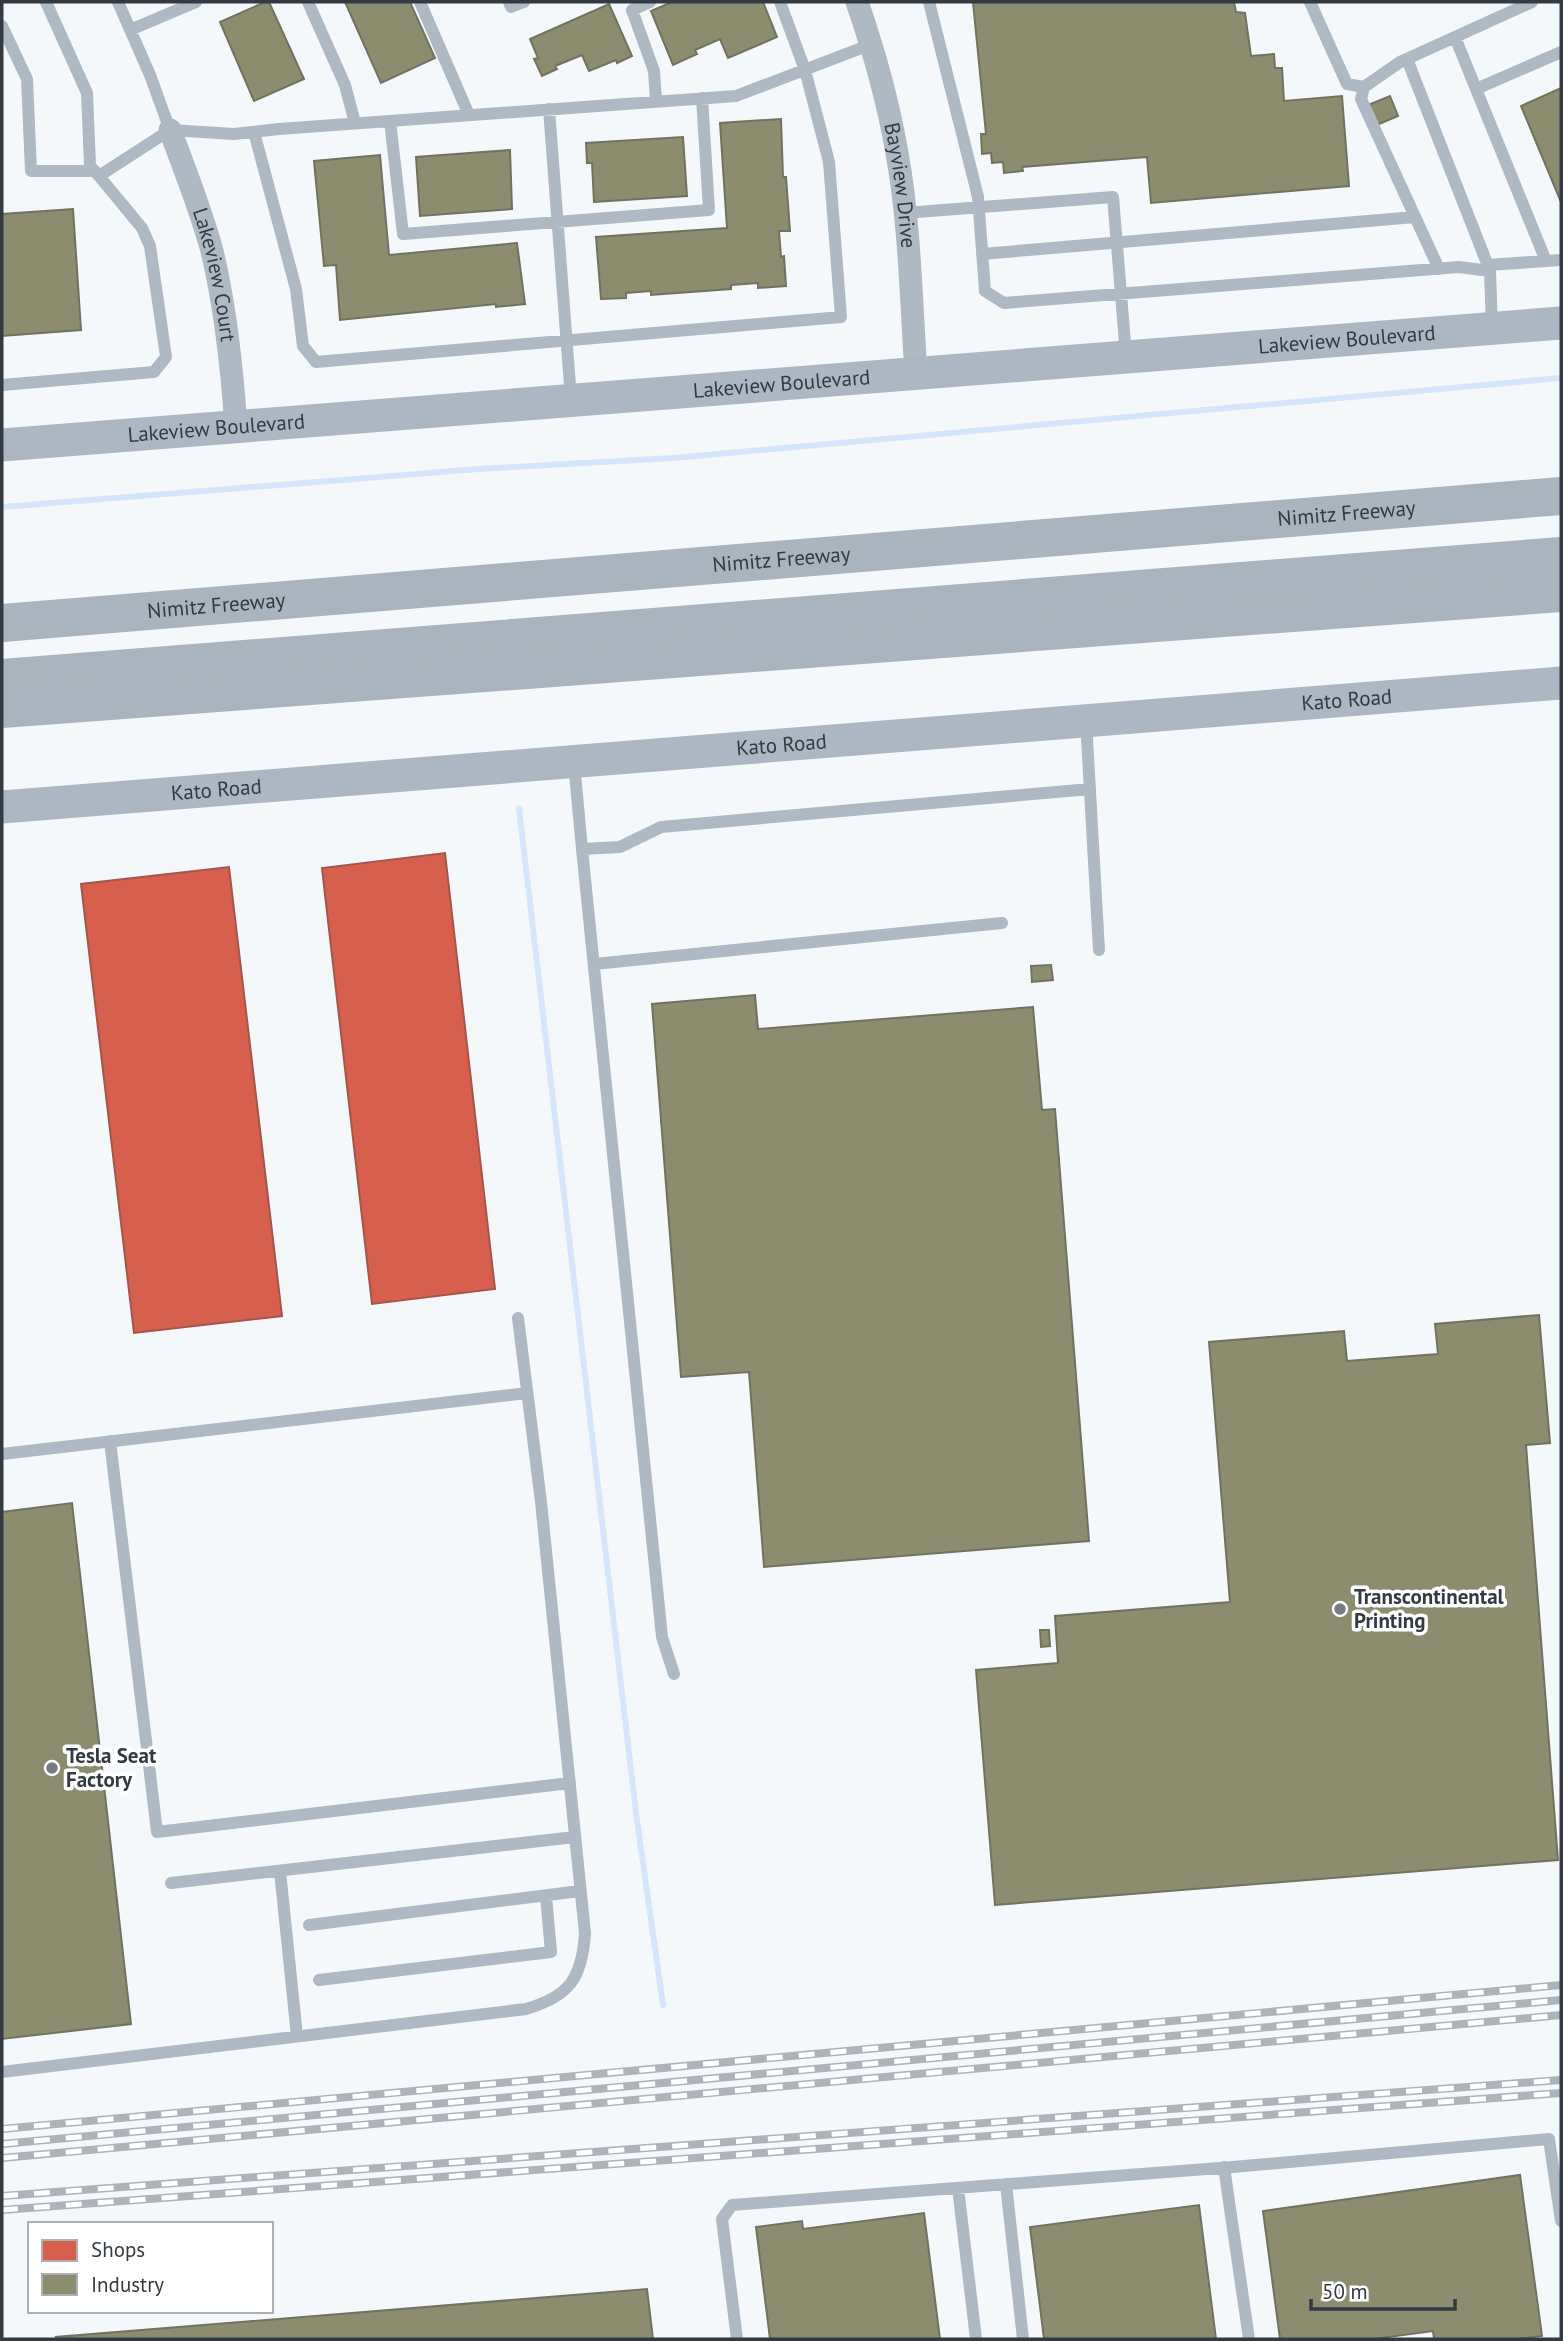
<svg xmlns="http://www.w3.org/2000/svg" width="1563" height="2341" font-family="'PT Sans',sans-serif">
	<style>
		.shops { fill: #d6604d; stroke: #a55549; stroke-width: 2 }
		.industry { fill: #8c8c6e; stroke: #717360; stroke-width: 2 }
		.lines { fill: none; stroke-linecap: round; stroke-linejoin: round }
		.stream { stroke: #d6e6fa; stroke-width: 6 }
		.lane { stroke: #aeb9c4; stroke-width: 12 }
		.street { stroke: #aeb9c4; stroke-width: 23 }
		.secondary { stroke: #adb7c3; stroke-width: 33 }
		.highway { stroke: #aab4be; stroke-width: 38 }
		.rail-casing { stroke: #aeb3ba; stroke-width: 8 }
		.rail { stroke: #fff; stroke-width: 5; stroke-dasharray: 16; stroke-linecap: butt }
		.poi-dot { fill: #777c82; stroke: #fff; stroke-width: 2.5 }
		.labels { text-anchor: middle; stroke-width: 7; stroke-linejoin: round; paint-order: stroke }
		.street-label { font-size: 21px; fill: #333a41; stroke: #fff }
		.poi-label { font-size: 21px; font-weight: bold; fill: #333a41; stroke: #fff; text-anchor: start }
	</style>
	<rect width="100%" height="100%" fill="#f5f8fa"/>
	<!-- shops -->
	<path class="shops" d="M 445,853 L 495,1289 L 372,1304 L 322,868 Z
		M 229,867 L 282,1316 L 134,1333 L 81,884 Z"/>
	<!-- industry -->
	<path class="industry" d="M 265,2 L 269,2 L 304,79 L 254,101 L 220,22 Z
		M 345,2 L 410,2 L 435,58 L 381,83 Z
		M 672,2 L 763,2 L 777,37 L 728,58 L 720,39 L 695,50 L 697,54 L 673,65 L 651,11 Z
		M 973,2 L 1234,2 L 1236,12 L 1245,13 L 1251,56 L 1274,54 L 1275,68 L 1282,68 L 1284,101 L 1342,96 L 1349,186 L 1151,203 L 1147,157 L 1022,167 L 1023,171 L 1004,173 L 1003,162 L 992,163 L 991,153 L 982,154 L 981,134 L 986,134 Z
		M 609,4 L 632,56 L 617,63 L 616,60 L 589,71 L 582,55 L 555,66 L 557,69 L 542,76 L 534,59 L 538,58 L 530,39 Z
		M 1561,88 L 1561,202 L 1521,106 Z
		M 1390,96 L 1398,116 L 1377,125 L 1368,105 Z
		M 781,119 L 783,177 L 786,177 L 790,231 L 779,231 L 781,257 L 784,256 L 786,286 L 758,288 L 758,283 L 731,285 L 731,289 L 651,295 L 651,291 L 626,293 L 626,298 L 601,299 L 596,237 L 727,228 L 720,123 Z
		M 683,137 L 687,196 L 594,202 L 592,163 L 587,163 L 586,143 Z
		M 510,150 L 512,209 L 420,216 L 416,157 Z
		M 380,155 L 389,255 L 517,243 L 525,304 L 496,307 L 496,304 L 340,320 L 336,265 L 324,266 L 314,161 Z
		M 73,209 L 81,330 L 2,336 L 2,214 Z
		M 1051,965 L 1053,980 L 1032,982 L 1031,966 Z
		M 755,995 L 758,1029 L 1033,1007 L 1042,1110 L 1055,1109 L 1089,1541 L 764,1567 L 749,1372 L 681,1377 L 652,1004 Z
		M 1539,1315 L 1550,1443 L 1526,1445 L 1558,1860 L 995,1905 L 976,1670 L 1058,1663 L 1055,1616 L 1230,1602 L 1209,1342 L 1344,1331 L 1347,1361 L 1438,1354 L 1435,1324 Z
		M 72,1503 L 131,2024 L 2,2039 L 2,1512 Z
		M 1040,1630 L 1049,1630 L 1050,1646 L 1041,1647 Z
		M 1520,2175 L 1542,2336 L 1518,2339 L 1434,2339 L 1433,2331 L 1373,2339 L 1280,2339 L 1263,2211 Z
		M 1199,2205 L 1216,2339 L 1044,2339 L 1030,2227 Z
		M 924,2213 L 940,2339 L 770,2339 L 756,2227 L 802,2221 L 803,2229 Z
		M 647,2289 L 653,2339 L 57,2339 L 56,2337 Z"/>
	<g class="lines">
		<!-- stream -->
		<path class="stream" d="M 2,507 L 479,469 L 673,458 L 1561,378
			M 519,808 L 636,1813 L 663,2005"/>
		<!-- lane -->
		<path class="lane" d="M 46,2 L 87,93 L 90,166 L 99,176 L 170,130 L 234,134 L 279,129 L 736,96 L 872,44
			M 118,2 L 150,75 L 170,130
			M 308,2 L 345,85 L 355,123
			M 420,2 L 469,115
			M 509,2 L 511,7 L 524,2
			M 650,2 L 632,10 L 654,71 L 656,101
			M 929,2 L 978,197 L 985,291 L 1004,303 L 1459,267 L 1490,271
			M 1310,2 L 1347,84 L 1364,87 L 1400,62 L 1532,2
			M 2,26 L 27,79 L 31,171 L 95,171
			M 130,30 L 196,2
			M 1455,37 L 1476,89
			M 1407,59 L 1490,271 L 1492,327
			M 1364,87 L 1361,99 L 1439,269
			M 549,109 L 571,399
			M 390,121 L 403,234 L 709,210 L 702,98
			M 254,132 L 296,289 L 303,346 L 316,362 L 841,317 L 829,162 L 805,70 L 780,2
			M 904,213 L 1113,197 L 1126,355
			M 982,254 L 1415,217
			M 1546,261 L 1476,89 L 1561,52
			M 1487,265 L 1561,260
			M 2,385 L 154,372 L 166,357 L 150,246 L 142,228 L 99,176
			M 1086,721 L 1099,950
			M 574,763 L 582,849 L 620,847 L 661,827 L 1090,789
			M 582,849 L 662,1637 L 674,1674
			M 594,964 L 1002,923
			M 110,1441 L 157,1832 L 570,1783
			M 2,1454 L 527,1393
			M 280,1871 L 297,2036
			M 171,1883 L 575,1837
			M 309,1925 L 580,1891
			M 319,1980 L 551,1952 L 546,1896
			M 2,2072 L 526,2009 C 570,1996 582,1978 585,1933 L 541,1502 L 518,1318
			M 1224,2167 L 1249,2339
			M 1006,2184 L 1023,2339
			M 958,2188 L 976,2339
			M 737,2339 L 722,2219 L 732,2205 L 1233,2167 L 1549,2139 L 1561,2221"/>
		<!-- street -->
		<g class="street">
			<path id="s1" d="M 857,2 C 874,51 888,101 897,153 C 910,225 911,300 916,373"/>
			<path id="s2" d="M 170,130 C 185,170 201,210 212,251 C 226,309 232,368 236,427"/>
		</g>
		<!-- secondary -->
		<g class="secondary">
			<path id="s3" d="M 2,445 L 1561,323"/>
			<path id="s4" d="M 2,807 L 1561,683"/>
		</g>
		<!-- highway -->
		<g class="highway">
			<path id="s5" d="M 2,623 L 1561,496"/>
			<path d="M 2,678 L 1561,556"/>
			<path d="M 2,709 L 1561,593"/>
		</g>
		<!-- rail casing -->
		<g class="rail-casing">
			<path id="rail" d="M 2,2129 L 1561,1985
				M 2,2144 L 1561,2000
				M 2,2158 L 1561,2015
				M 2,2196 L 1561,2080
				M 2,2210 L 1561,2093"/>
		</g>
		<!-- rail -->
		<use href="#rail" class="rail"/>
	</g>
	<!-- markers -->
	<g class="poi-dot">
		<circle cx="1340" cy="1609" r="7"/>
		<circle cx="52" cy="1768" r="7"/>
	</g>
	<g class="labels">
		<!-- street labels -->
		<g class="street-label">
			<text dy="7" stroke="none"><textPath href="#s1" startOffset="189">Bayview Drive</textPath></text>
			<text dy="7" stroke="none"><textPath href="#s2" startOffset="152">Lakeview Court</textPath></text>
			<text dy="7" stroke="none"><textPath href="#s3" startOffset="1349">Lakeview Boulevard</textPath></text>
			<text dy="7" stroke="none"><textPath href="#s3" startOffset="782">Lakeview Boulevard</textPath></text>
			<text dy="7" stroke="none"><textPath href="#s3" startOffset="215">Lakeview Boulevard</textPath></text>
			<text dy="7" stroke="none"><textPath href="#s5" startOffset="1349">Nimitz Freeway</textPath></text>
			<text dy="7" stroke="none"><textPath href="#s5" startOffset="782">Nimitz Freeway</textPath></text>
			<text dy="7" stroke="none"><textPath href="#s5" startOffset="215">Nimitz Freeway</textPath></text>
			<text dy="7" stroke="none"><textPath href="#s4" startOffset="1349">Kato Road</textPath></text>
			<text dy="7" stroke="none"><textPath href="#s4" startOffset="782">Kato Road</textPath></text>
			<text dy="7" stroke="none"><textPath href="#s4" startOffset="215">Kato Road</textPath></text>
		</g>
		<!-- poi labels -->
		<g class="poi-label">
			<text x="1354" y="1604">Transcontinental<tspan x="1354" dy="24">Printing</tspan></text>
			<text x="66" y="1763">Tesla Seat<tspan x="66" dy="24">Factory</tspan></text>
		</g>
	</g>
	<!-- border -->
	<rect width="1563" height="2341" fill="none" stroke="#333a41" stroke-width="7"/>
	<!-- legend -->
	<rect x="28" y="2222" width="245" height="91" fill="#ffffff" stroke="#adb0b3" stroke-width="2"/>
	<rect x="42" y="2240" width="35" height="21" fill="#d6604d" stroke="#adb0b3" stroke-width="2"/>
	<text x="91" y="2257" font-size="21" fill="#333a41">Shops</text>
	<rect x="42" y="2274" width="35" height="21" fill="#8c8c6e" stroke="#adb0b3" stroke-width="2"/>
	<text x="91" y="2292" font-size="21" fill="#333a41">Industry</text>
	<!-- scale -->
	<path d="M1311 2299v10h144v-10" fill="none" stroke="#333a41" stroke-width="3.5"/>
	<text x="1322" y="2299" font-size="21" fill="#333a41" stroke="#ffffff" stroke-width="5" paint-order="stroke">50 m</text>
</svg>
